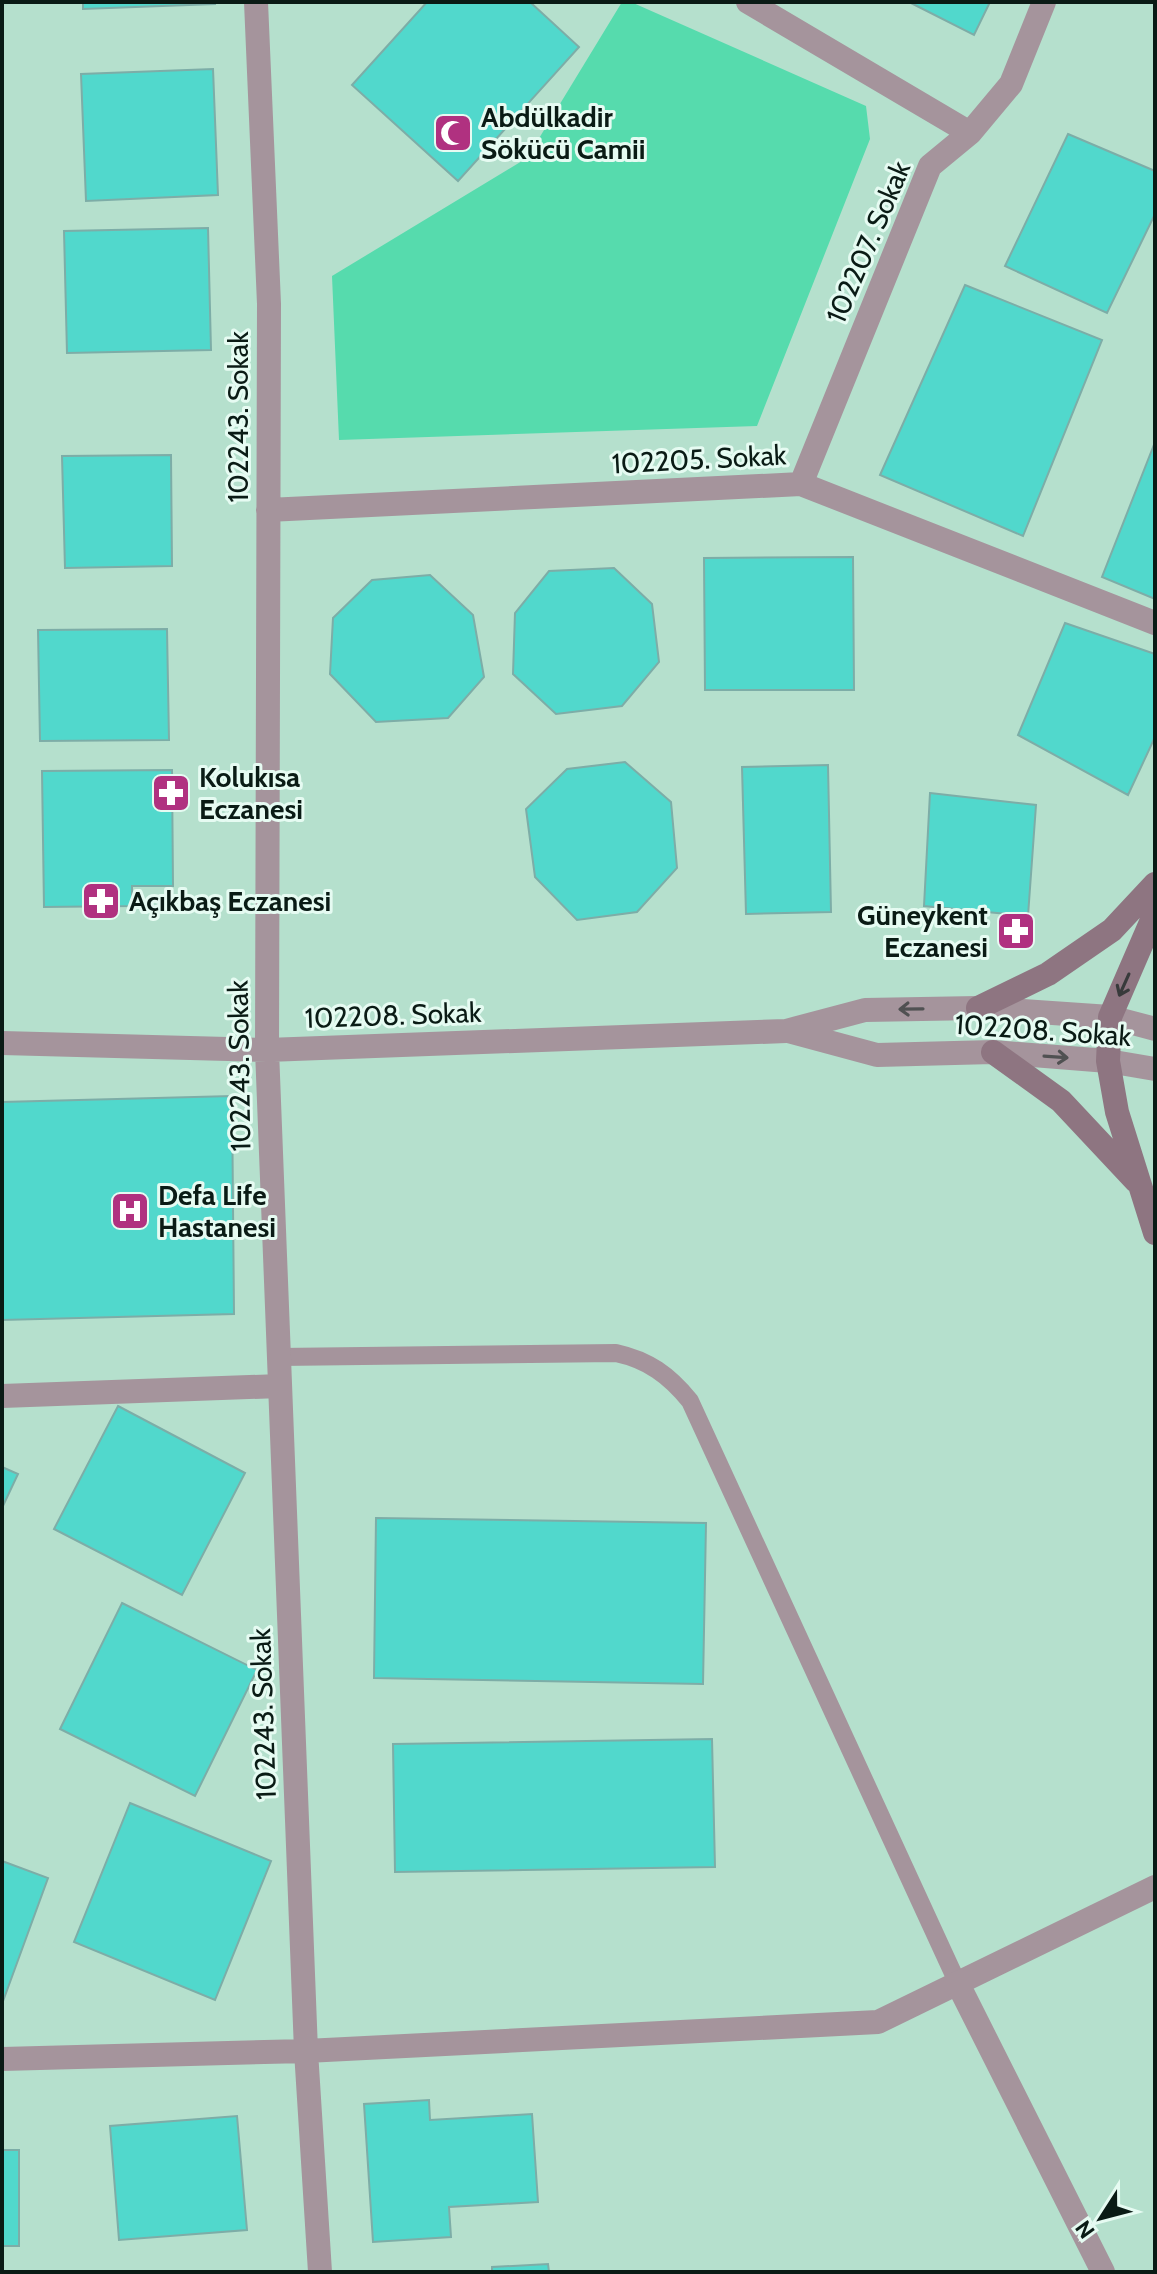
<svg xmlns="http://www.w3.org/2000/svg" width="1157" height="2274" font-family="Cabin,sans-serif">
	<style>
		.green { fill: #56dbad }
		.building { fill: #51d8cc; stroke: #7dada7; stroke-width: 2 }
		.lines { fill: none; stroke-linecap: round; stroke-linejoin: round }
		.lane { stroke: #a5949c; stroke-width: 18 }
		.street { stroke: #a5949c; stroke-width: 24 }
		.secondary { stroke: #8e7581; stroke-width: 24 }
		.oneway { stroke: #383a3b }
		.oneway2 { stroke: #505152 }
		.labels { text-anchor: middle; stroke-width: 6; stroke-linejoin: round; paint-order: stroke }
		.poi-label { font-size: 28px; font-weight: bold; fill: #0a1b15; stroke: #e6fbf2; text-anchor: start }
		.street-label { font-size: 28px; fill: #0a1b15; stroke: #e6fbf2 }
	</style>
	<rect width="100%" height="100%" fill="#b5e0cd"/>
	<!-- green -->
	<path class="green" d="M 622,2 L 631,2 L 866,106 L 870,139 L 757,426 L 339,440 L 332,276 L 527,158 Z"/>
	<!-- building -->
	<path class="building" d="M 83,2 L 215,2 L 215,4 L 83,9 Z
		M 427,2 L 530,2 L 579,47 L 458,181 L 352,85 Z
		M 909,2 L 990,2 L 974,35 Z
		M 213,69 L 218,195 L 86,201 L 81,74 Z
		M 1068,134 L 1155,171 L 1155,214 L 1107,313 L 1005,266 Z
		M 208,228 L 211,350 L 67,353 L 64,231 Z
		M 965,285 L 1102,340 L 1023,536 L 880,475 Z
		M 1155,442 L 1155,599 L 1102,577 Z
		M 171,455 L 172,566 L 65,568 L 62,456 Z
		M 853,557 L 854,690 L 705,690 L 704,558 Z
		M 614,568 L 652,604 L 659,662 L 622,706 L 556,714 L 513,674 L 515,613 L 549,571 Z
		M 430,575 L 473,615 L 484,677 L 448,718 L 376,722 L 330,674 L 333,618 L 372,580 Z
		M 1065,623 L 1155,654 L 1155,737 L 1128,795 L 1018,735 Z
		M 167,629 L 169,740 L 40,741 L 38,630 Z
		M 625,762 L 671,802 L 677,868 L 637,912 L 577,920 L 535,877 L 526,809 L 567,769 Z
		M 828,765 L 831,912 L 746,914 L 742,767 Z
		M 172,770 L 173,886 L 132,886 L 132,906 L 44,907 L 42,771 Z
		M 930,793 L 1036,805 L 1028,916 L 924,906 Z
		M 232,1096 L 234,1314 L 2,1320 L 2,1102 Z
		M 118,1406 L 245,1473 L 182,1595 L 54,1529 Z
		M 2,1467 L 18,1474 L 2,1508 Z
		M 376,1518 L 706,1523 L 703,1684 L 374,1678 Z
		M 122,1603 L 257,1670 L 195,1796 L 60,1729 Z
		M 712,1739 L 715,1867 L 395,1872 L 393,1744 Z
		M 130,1803 L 271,1861 L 215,2000 L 74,1942 Z
		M 2,1861 L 48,1878 L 2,2004 Z
		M 429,2100 L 430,2120 L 532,2114 L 538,2202 L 449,2207 L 451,2237 L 373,2242 L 364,2104 Z
		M 237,2116 L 247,2230 L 119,2240 L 110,2126 Z
		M 2,2150 L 19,2150 L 19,2246 L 2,2246 Z
		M 548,2264 L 549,2272 L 492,2272 L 492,2267 Z"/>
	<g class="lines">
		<!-- lane -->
		<path class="lane" d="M 279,1357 L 616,1353 C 648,1360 669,1375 690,1401 L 958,1984"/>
		<!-- street -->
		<path class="street" d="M 256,2 L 269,304 L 267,1050 L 306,2051 L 320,2272
			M 748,2 L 970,133
			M 801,484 L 930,166 L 970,133 L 1011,84 L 1044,2
			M 268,510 L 801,484 L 1155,623
			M 788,1031 L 877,1055 L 993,1052 L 1108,1061 L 1155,1069
			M 2,1043 L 267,1050 L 786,1031 L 865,1010 L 978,1008 L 1110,1017 L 1155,1029
			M 2,1396 L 280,1386
			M 958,1984 L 1103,2272
			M 2,2059 L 306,2051 L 878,2022 L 1155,1887"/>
		<!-- secondary -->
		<path class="secondary" d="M 1155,913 L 1110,1017 L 1108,1061 L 1117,1112 L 1155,1233
			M 978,1008 L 1048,974 L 1112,930 L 1155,884
			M 993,1052 L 1061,1101 L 1136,1181"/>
	</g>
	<!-- one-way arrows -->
	<defs><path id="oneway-shaft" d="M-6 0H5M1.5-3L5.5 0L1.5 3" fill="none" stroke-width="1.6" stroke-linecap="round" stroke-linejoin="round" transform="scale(2)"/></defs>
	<use class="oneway" href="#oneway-shaft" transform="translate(1124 985) rotate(114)"/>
	<g class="oneway2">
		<use href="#oneway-shaft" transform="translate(911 1009) rotate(179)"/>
		<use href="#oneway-shaft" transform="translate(1056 1057) rotate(4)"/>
	</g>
	<!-- icons -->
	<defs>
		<g id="mosque-square" transform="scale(2)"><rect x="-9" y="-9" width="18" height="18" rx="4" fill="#b03180" stroke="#e6fbf2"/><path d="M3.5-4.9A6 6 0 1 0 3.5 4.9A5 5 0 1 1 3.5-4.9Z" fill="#fff"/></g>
		<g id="pharmacy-square" transform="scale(2)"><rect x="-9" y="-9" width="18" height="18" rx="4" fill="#b03180" stroke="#e6fbf2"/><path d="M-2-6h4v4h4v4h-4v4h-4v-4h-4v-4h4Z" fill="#fff"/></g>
		<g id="hospital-square" transform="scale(2)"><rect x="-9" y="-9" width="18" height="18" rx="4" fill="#b03180" stroke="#e6fbf2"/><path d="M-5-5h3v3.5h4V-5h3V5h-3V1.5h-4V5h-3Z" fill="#fff"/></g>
	</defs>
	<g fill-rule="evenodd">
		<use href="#mosque-square" x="453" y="133"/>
		<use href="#pharmacy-square" x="171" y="793"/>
		<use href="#pharmacy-square" x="101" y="901"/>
		<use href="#pharmacy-square" x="1016" y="931"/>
		<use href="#hospital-square" x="130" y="1211"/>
	</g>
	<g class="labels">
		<!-- poi labels -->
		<g class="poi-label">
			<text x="481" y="127">Abdülkadir<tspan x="481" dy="32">Sökücü Camii</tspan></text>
			<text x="199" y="787">Kolukısa<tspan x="199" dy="32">Eczanesi</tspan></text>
			<text x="129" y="911">Açıkbaş Eczanesi</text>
			<text x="988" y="925" text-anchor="end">Güneykent<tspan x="988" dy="32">Eczanesi</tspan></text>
			<text x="158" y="1205">Defa Life<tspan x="158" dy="32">Hastanesi</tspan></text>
		</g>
		<!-- street labels -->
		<g class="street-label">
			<text transform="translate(868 242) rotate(-67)" y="10">102207. Sokak</text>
			<text transform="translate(238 417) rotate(-90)" y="10">102243. Sokak</text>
			<text transform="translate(699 459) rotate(-3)" y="10">102205. Sokak</text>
			<text transform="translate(393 1015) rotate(-2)" y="10">102208. Sokak</text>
			<text transform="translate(1043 1030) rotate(4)" y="10">102208. Sokak</text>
			<text transform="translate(239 1066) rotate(-91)" y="10">102243. Sokak</text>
			<text transform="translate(263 1714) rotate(-92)" y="10">102243. Sokak</text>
		</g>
	</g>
	<!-- border -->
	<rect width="1157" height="2274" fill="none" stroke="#0a1b15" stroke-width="8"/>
	<!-- north arrow -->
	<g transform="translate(1101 2218) rotate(234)" stroke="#e6fbf2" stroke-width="6" paint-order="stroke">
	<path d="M0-6L14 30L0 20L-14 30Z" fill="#0a1b15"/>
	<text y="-12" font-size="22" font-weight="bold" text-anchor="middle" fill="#0a1b15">N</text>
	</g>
</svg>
